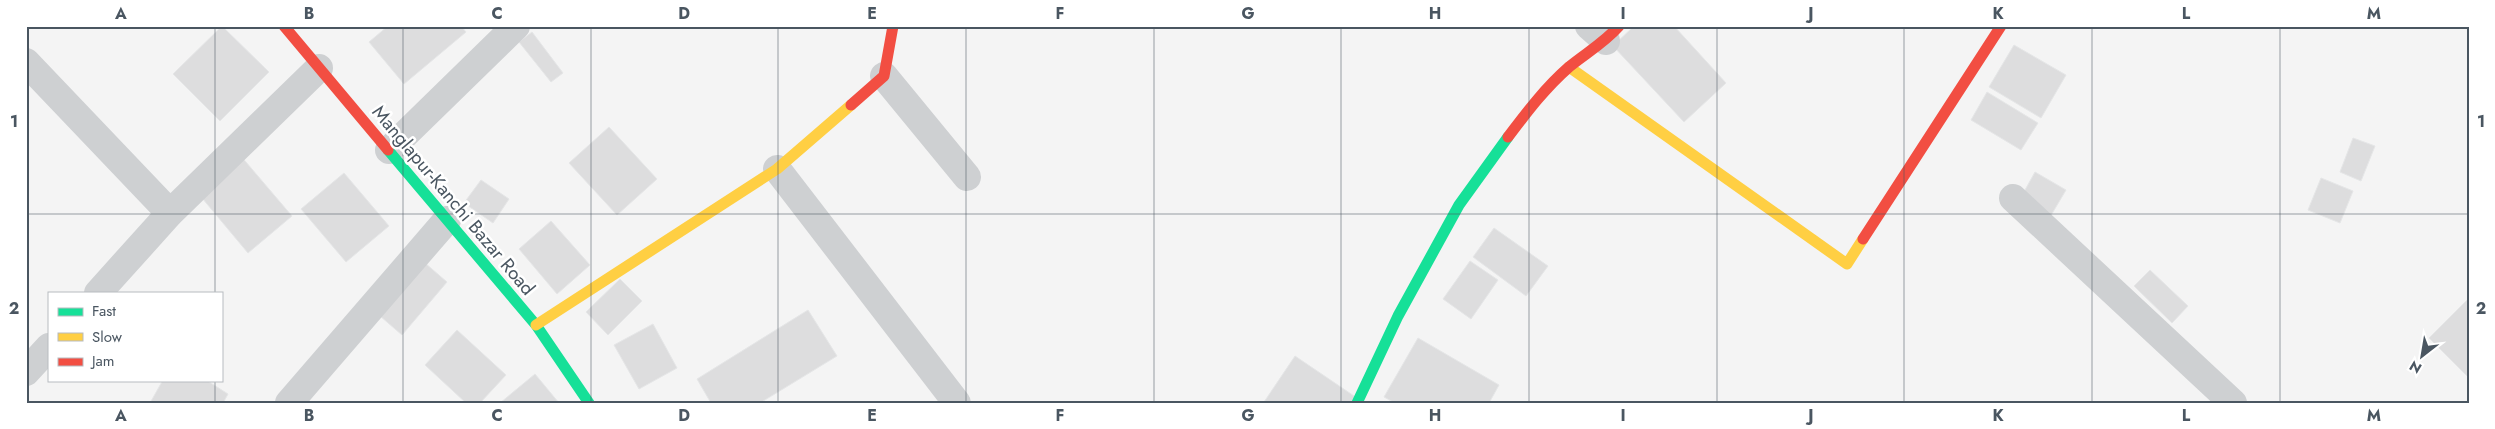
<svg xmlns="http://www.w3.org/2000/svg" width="2495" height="429" font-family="Jost,sans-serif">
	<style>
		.building { fill: #ddddde; stroke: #e5e6e7 }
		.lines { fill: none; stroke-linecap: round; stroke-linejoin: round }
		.street { stroke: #ced0d2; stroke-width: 28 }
		.fast { stroke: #16e098; stroke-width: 11 }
		.slow { stroke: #ffcf43; stroke-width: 11 }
		.jam { stroke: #f24e42; stroke-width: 11 }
		.grid { fill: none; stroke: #4a5661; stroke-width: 1; stroke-opacity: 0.55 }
		.labels { text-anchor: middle; stroke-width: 5; stroke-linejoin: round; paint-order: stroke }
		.street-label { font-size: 19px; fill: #4a5661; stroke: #fff }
		.neatline { fill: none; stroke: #4a5661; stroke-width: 2 }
		.grid-label { font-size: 16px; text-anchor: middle; font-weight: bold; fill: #4a5661 }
	</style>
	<rect width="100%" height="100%" fill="#f4f4f4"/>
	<!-- building -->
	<path class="building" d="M 222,26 L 269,72 L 220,121 L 173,74 Z
		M 388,26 L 461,26 L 466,32 L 404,84 L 369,42 Z
		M 1634,26 L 1674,26 L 1726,83 L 1684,122 L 1613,46 Z
		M 532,32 L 563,73 L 551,82 L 519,42 Z
		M 2014,45 L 2066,75 L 2041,118 L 1989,87 Z
		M 1987,92 L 2038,123 L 2021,150 L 1971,120 Z
		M 609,127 L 657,179 L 617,215 L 569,163 Z
		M 2353,138 L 2375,146 L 2361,181 L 2340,172 Z
		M 240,155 L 292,216 L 248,253 L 197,192 Z
		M 2035,172 L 2066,190 L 2050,217 L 2020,199 Z
		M 344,173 L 389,226 L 346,262 L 301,209 Z
		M 2321,178 L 2353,191 L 2340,223 L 2308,210 Z
		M 481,180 L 509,199 L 493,223 L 464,203 Z
		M 551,221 L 590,265 L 557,294 L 519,249 Z
		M 1494,228 L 1548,266 L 1526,296 L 1473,257 Z
		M 1470,261 L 1498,280 L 1471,319 L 1443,299 Z
		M 425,263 L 447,282 L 402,335 L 380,316 Z
		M 2150,270 L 2188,306 L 2172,323 L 2134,286 Z
		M 620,279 L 642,301 L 608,335 L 586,312 Z
		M 2469,298 L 2469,378 L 2429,338 Z
		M 808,310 L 837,356 L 760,403 L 711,403 L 697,379 Z
		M 653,324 L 677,368 L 639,389 L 614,345 Z
		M 457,330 L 506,375 L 480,403 L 466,403 L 425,365 Z
		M 1418,338 L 1499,385 L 1489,403 L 1395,403 L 1384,397 Z
		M 1295,356 L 1357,398 L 1354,403 L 1264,402 Z
		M 535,374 L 559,403 L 500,403 Z
		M 163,380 L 206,380 L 228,394 L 223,403 L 150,403 Z"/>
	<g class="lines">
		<!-- street -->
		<path class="street" d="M 1589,26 L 1606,41
			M 26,62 L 170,213
			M 884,76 L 967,177
			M 389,150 L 516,26
			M 777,169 L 957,403
			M 2013,198 L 2233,403
			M 98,293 L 170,213 L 319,68
			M 26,372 L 49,347
			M 289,403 L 447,220"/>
		<!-- fast -->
		<path class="fast" d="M 388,150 L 536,325 L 589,403
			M 1357,403 L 1398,316 L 1459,205 L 1508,137"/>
		<!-- slow -->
		<path class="slow" d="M 1569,67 L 1847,264 L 1863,239
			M 536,325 L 777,169 L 851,105"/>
		<!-- jam -->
		<path class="jam" d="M 284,26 L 388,150
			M 851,105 L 884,76 L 893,26
			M 1508,137 C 1527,112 1545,88 1569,67 C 1586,53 1604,43 1619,26
			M 1863,239 L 2001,26"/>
	</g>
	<!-- grid -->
	<path class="grid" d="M 215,26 L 215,293M 403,26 L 403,403M 591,26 L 591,403M 778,26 L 778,403M 966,26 L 966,403M 1154,26 L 1154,403M 1341,26 L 1341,403M 1529,26 L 1529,403M 1717,26 L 1717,403M 1904,26 L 1904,403M 2092,26 L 2092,403M 2280,26 L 2280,403M 26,214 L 2469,214M 215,380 L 215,403"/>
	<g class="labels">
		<!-- street labels -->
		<g class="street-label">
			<text transform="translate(454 200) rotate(50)" y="7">Manglapur-Kanchi Bazar Road</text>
		</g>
	</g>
	<!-- border -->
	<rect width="2495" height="429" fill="none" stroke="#ffffff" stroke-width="55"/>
	<!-- legend -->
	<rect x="48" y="292" width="175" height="90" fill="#ffffff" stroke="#b7bbc0"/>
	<rect x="58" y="308" width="25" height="8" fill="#16e098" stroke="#b7bbc0"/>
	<text x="92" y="316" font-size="15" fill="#4a5661">Fast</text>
	<rect x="58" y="333" width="25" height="8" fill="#ffcf43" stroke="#b7bbc0"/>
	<text x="92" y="342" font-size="15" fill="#4a5661">Slow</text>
	<rect x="58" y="358" width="25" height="8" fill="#f24e42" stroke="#b7bbc0"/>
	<text x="92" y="366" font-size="15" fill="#4a5661">Jam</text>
	<!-- north arrow -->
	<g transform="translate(2422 356) rotate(211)" stroke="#ffffff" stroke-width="4" paint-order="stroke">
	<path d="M0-4L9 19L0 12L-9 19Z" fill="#4a5661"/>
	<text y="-8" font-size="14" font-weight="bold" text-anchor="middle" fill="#4a5661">N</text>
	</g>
	<rect x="28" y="28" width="2440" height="374" class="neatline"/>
	<g class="grid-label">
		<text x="121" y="19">A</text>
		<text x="309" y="19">B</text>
		<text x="497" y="19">C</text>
		<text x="684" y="19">D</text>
		<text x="872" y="19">E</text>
		<text x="1060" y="19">F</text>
		<text x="1248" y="19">G</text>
		<text x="1435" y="19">H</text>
		<text x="1623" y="19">I</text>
		<text x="1811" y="19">J</text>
		<text x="1998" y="19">K</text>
		<text x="2186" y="19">L</text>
		<text x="2374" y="19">M</text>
		<text x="14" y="127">1</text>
		<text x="2481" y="127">1</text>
		<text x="14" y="314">2</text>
		<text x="2481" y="314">2</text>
		<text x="121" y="421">A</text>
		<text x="309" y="421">B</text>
		<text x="497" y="421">C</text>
		<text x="684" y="421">D</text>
		<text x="872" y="421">E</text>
		<text x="1060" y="421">F</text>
		<text x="1248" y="421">G</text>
		<text x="1435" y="421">H</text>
		<text x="1623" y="421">I</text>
		<text x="1811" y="421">J</text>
		<text x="1998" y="421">K</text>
		<text x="2186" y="421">L</text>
		<text x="2374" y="421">M</text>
	</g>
</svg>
